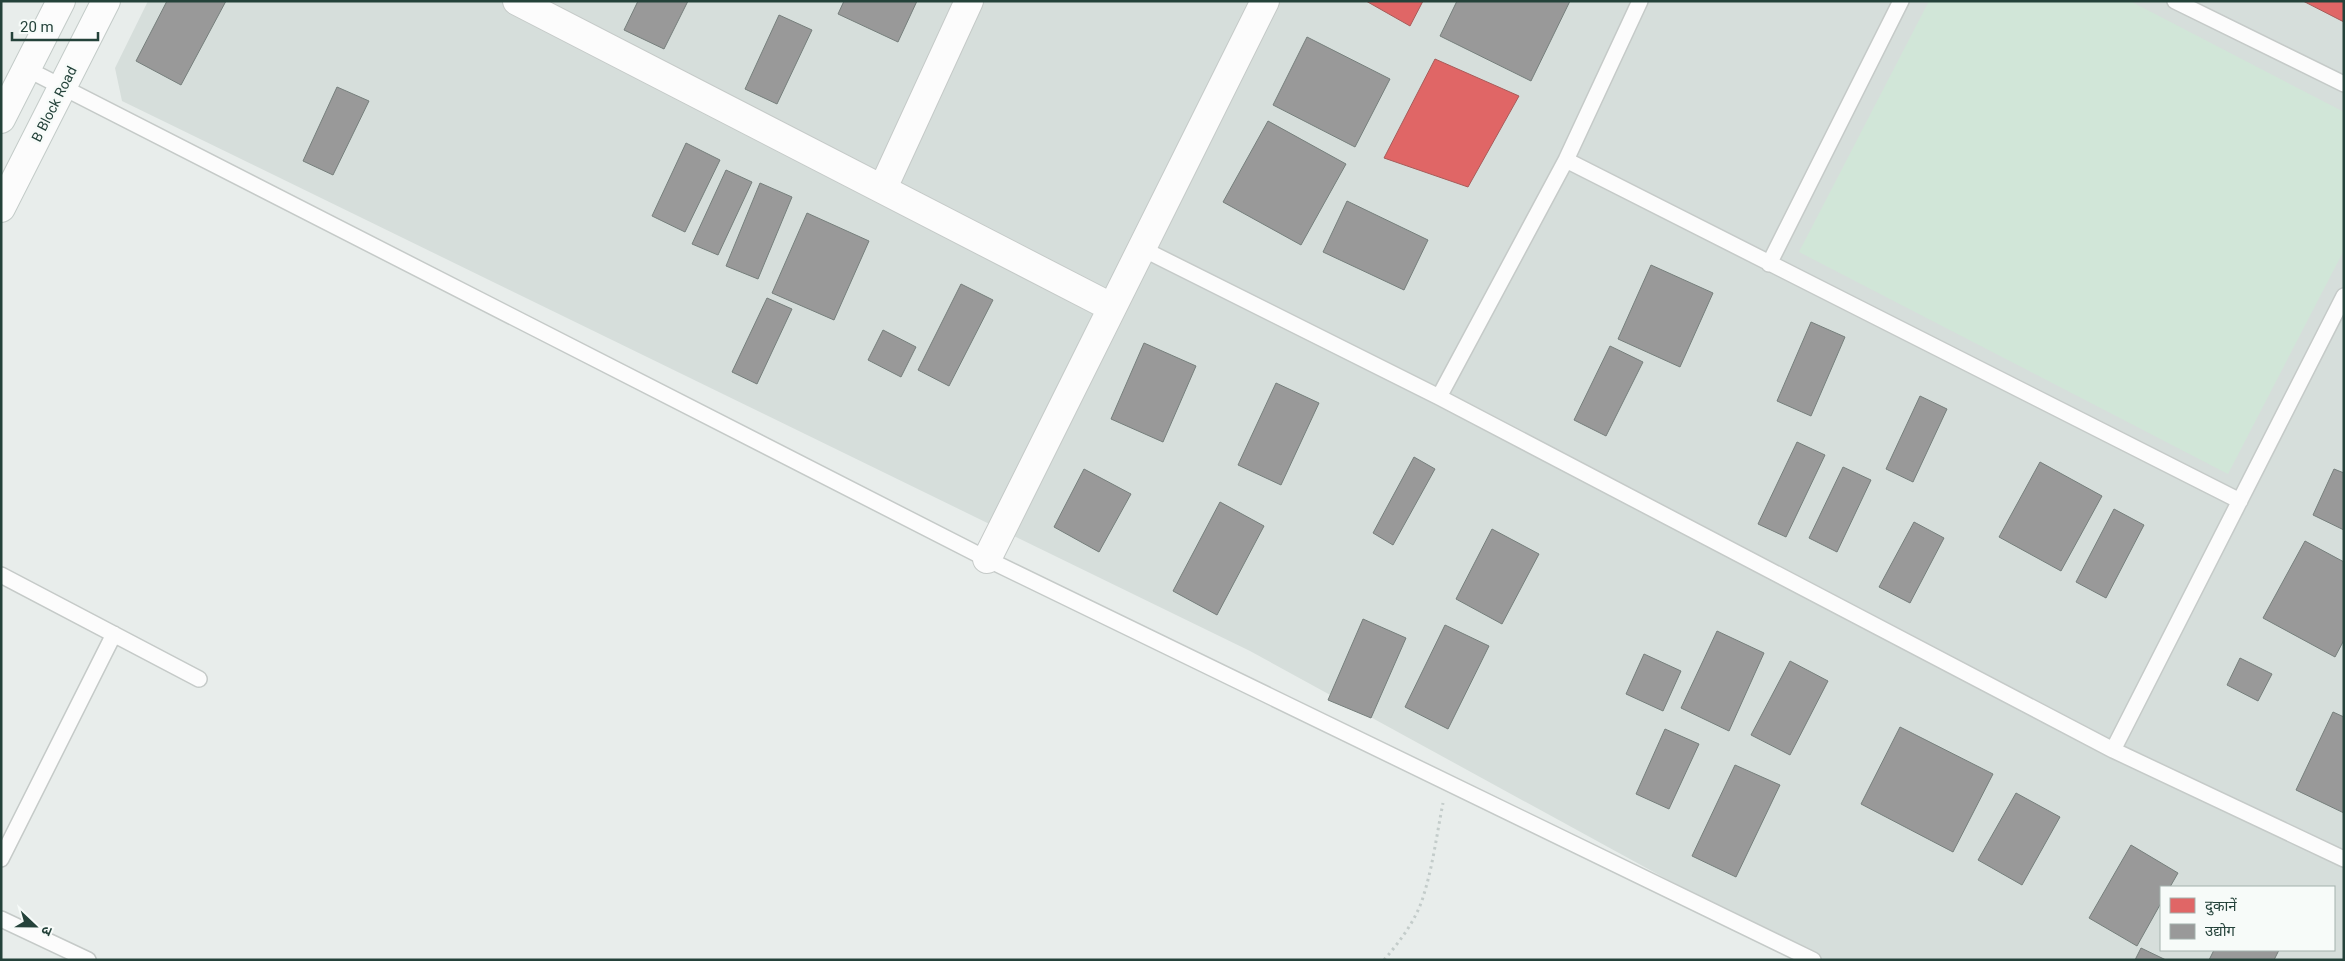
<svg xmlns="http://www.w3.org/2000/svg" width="2345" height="961" font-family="Roboto,'Noto Sans Devanagari',sans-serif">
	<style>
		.built { fill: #d6dedb; fill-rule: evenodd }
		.green { fill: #d1e6d8 }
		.shops { fill: #e06666; stroke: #a85b59 }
		.industry { fill: #999; stroke: #767f7c }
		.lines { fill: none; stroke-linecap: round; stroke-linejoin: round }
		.lane-casing { stroke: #c5cac8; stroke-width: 18 }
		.street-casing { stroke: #c5cac8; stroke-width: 30 }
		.secondary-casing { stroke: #c3cbc8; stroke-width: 30 }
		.path { stroke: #c3ccca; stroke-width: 3; stroke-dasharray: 2.5 4; stroke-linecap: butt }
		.lane { stroke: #fcfcfc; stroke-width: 15 }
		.street { stroke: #fcfcfc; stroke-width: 28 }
		.secondary { stroke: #fcfcfc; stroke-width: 28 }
		.labels { text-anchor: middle; stroke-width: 5; stroke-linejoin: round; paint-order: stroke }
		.street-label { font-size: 14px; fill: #24423a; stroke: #f7fbf9 }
	</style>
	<rect width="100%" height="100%" fill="#e8edeb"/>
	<!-- built -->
	<path class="built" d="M 148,1 L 2344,1 L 2344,960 L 1814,960 L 1250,651 L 122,101 L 115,68 ZM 2161,887 L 2334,887 L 2334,950 L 2161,950 Z"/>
	<!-- green -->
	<path class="green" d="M 1929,1 L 2130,1 L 2344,112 L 2344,250 L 2228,474 L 1799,252 Z"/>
	<!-- shops -->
	<path class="shops" d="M 1366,1 L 1423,1 L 1410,26 Z
		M 2303,1 L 2344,1 L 2344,22 Z
		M 1435,59 L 1519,96 L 1468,187 L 1384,158 Z"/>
	<!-- industry -->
	<path class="industry" d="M 167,1 L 226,1 L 181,85 L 136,61 Z
		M 638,1 L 688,1 L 664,49 L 624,30 Z
		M 844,1 L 917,1 L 898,42 L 838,14 Z
		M 1457,1 L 1570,1 L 1531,81 L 1440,36 Z
		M 779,15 L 812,30 L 777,104 L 745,89 Z
		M 1307,37 L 1390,79 L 1355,147 L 1273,105 Z
		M 337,87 L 369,101 L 333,175 L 303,161 Z
		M 1268,121 L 1346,164 L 1301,245 L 1223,202 Z
		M 686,143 L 720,160 L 685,232 L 652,216 Z
		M 726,170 L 752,182 L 718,255 L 692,244 Z
		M 760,183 L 792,197 L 758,279 L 726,266 Z
		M 1347,201 L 1428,240 L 1404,290 L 1323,252 Z
		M 807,213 L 869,241 L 834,320 L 772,293 Z
		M 1651,265 L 1713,293 L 1680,367 L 1618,339 Z
		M 961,284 L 993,300 L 949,386 L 918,370 Z
		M 767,298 L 792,309 L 757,384 L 732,372 Z
		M 1811,322 L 1845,337 L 1811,416 L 1777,401 Z
		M 883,330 L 916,347 L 901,377 L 868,360 Z
		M 1144,343 L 1196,366 L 1163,442 L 1111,419 Z
		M 1610,346 L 1643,362 L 1606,436 L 1574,420 Z
		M 1276,383 L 1319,403 L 1281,485 L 1238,465 Z
		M 1920,396 L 1947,409 L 1913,482 L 1886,469 Z
		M 1797,442 L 1825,455 L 1786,537 L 1758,524 Z
		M 1414,457 L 1435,469 L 1393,545 L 1373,533 Z
		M 2040,462 L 2102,496 L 2061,571 L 1999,537 Z
		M 1843,467 L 1871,480 L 1837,552 L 1809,538 Z
		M 1084,469 L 1131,494 L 1099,552 L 1054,527 Z
		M 2334,469 L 2344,473 L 2344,530 L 2313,515 Z
		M 1220,502 L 1264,526 L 1217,615 L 1173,591 Z
		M 2114,509 L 2144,525 L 2106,598 L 2076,582 Z
		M 1914,522 L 1944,538 L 1910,603 L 1879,587 Z
		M 1492,529 L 1539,554 L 1502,624 L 1456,599 Z
		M 2305,541 L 2344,562 L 2344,640 L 2335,657 L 2263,618 Z
		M 1363,619 L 1406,638 L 1371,718 L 1328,700 Z
		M 1445,625 L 1489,646 L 1448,729 L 1405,707 Z
		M 1717,631 L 1764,653 L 1729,731 L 1681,708 Z
		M 1644,654 L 1681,671 L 1663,711 L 1626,694 Z
		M 2240,658 L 2272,674 L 2258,701 L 2227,685 Z
		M 1790,661 L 1828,681 L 1790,755 L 1751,735 Z
		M 2333,712 L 2344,717 L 2344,813 L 2296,790 Z
		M 1900,727 L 1993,774 L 1953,852 L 1861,804 Z
		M 1665,729 L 1699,744 L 1669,809 L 1636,794 Z
		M 1735,765 L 1780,785 L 1736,877 L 1692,856 Z
		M 2016,793 L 2060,817 L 2022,885 L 1978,860 Z
		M 2131,845 L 2178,873 L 2170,887 L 2161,887 L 2161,903 L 2137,946 L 2089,918 Z
		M 2141,948 L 2166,960 L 2135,960 Z
		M 2214,950 L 2279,950 L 2274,960 L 2209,960 Z"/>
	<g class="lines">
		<!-- lane casing -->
		<g class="lane-casing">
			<path id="lane" d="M 2175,1 L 2344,84
				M 27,69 L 987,559 L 1813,960
				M 1566,160 L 2240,501
				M 1141,248 L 1439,397 L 2113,750 L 2344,859
				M 1769,264 L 1901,1
				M 1439,397 L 1566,160 L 1640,1
				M 1,575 L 199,679
				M 2113,750 L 2344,296
				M 1,859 L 114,634
				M 1,919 L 88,960"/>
		</g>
		<!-- street casing -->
		<g class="street-casing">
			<path id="street" d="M 517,1 L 1111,307
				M 883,188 L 969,1
				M 987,559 L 1265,1"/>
		</g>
		<!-- secondary casing -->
		<g class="secondary-casing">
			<path id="secondary" d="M 1,119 L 61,1
				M 1,208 L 106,1"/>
		</g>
		<!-- path -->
		<path class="path" d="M 1384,960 C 1401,940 1417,919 1424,894 C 1433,865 1437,833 1443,803"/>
		<!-- lane -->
		<use href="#lane" class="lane"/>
		<!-- street -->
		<use href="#street" class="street"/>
		<!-- secondary -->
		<use href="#secondary" class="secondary"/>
	</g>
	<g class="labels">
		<!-- street labels -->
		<g class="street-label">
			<text transform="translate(54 104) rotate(-63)" y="5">B Block Road</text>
		</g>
	</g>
	<!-- border -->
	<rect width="2345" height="961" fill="none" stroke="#24423a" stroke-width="5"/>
	<!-- legend -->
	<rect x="2160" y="886" width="175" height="65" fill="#f7fbf9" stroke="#a3b1ad"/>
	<rect x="2170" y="898" width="25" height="15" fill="#e06666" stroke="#a3b1ad"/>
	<text x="2205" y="911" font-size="15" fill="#24423a">दुकानें</text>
	<rect x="2170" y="924" width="25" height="15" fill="#999999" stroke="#a3b1ad"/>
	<text x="2205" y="936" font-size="15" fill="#24423a">उद्योग</text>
	<!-- north arrow -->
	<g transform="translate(35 926) rotate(112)" stroke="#f7fbf9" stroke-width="4" paint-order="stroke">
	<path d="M0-4L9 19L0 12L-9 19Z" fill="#24423a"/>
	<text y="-8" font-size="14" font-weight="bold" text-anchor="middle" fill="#24423a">उ</text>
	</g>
	<!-- scale -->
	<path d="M12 32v8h86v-8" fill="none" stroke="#24423a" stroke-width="2.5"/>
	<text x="20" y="32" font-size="15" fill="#24423a" stroke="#f7fbf9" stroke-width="4" paint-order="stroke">20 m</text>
</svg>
